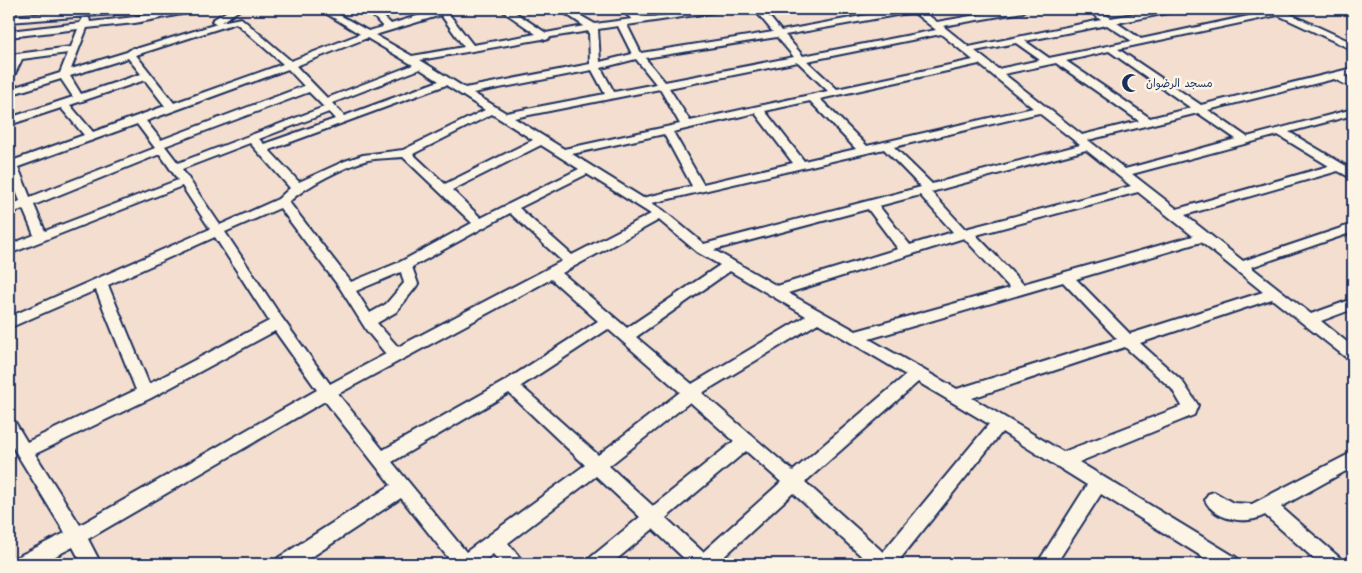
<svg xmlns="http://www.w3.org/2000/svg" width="1362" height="573" font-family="Kalam,'Playpen Sans Arabic',sans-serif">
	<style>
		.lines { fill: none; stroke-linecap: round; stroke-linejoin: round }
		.minor-casing { stroke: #1b2f5e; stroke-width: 4 }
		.minor { fill: #fcf5e5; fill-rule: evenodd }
		.labels { text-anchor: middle; stroke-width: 5; stroke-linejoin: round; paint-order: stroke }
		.far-poi-label { font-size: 11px; fill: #1b2f5e; stroke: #fcf5e5; text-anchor: start }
	</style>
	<rect width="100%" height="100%" fill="#f4decf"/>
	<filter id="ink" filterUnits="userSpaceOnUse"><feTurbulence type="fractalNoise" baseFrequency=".02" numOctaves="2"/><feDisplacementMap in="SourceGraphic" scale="10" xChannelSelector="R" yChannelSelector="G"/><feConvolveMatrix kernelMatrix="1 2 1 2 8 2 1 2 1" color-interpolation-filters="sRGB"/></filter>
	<g filter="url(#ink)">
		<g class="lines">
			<!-- minor casing -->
			<g class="minor-casing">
				<path id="minor" d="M 109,9 L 145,9 L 141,12 L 9,22 L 9,16 Z
					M 179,9 L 196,9 L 192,12 L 135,23 L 87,28 L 71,69 L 127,52 L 133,48 L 139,48 L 217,24 L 212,21 L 214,19 L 231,9 L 241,9 L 221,22 L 241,18 L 291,61 L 360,34 L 319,9 L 329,9 L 368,31 L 383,27 L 367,9 L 376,9 L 391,24 L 440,9 L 456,9 L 448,13 L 473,45 L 536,34 L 500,9 L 510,9 L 546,33 L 584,26 L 559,9 L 569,9 L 595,24 L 632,19 L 619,9 C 632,9 637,17 645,17 C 670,17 695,7 720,9 L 716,12 L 627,25 L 641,53 L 773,32 L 754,9 L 763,9 L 781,31 L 899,9 L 920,9 L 937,22 L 1010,9 L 1027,9 L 1023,12 L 943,26 L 969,47 L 1101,20 L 1086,9 L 1096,9 L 1111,18 L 1160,9 L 1176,9 L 1172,12 L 1117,23 L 1141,39 L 1281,9 L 1296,9 L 1288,13 L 1353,43 L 1353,50 L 1278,15 L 1118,49 L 1201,105 L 1353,68 L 1353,74 L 1344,76 L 1353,81 L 1353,88 L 1334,79 L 1208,110 L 1247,137 L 1353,109 L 1353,115 L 1289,132 L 1353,170 L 1353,179 L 1338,171 L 1185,215 L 1243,261 L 1353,224 L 1353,232 L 1251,267 L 1311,314 L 1353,299 L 1353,309 L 1321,321 L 1353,347 L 1353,361 L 1348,359 L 1272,299 L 1140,343 L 1182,381 L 1198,405 L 1194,415 L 1079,462 L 1237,558 L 1239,564 L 1214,564 L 1101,494 L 1056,564 L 1037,564 L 1087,485 L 1002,432 L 896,564 L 870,564 L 793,493 L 716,564 L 690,564 L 653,529 L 611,564 L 588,564 L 590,558 L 640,517 L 596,476 L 508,543 L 520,558 L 522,564 L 501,564 L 493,554 L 480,564 L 453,564 L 401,498 L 301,564 L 276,564 L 278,558 L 391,485 L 325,401 L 88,539 L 101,564 L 82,564 L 73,547 L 40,564 L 13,564 L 15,558 L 65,533 L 9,441 L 9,420 L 15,422 L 27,442 L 136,390 L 96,290 L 9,328 L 9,317 L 210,229 L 182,186 L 9,254 L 9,245 L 34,235 L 23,209 L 9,214 L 9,206 L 20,201 L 9,174 L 9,162 L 84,135 L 61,108 L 9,125 L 9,118 L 73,97 L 61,79 L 9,95 L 9,89 L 60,73 L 68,53 L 22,59 L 14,76 L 9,79 L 9,66 L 11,61 L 9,61 L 9,55 L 71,47 L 78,29 L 9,37 L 9,31 L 80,23 L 83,18 L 89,18 L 90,22 L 135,17 ZM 913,12 L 936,30 L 803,56 L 785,35 ZM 441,15 L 464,47 L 412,56 L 375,35 ZM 236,23 L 283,64 L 174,103 L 136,55 ZM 1107,25 L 1132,41 L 1049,58 L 1025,41 ZM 618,26 L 632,54 L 600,62 L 598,29 ZM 589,31 L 590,64 L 465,88 L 420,60 L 542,39 L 546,40 L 551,37 ZM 941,34 L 973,60 L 837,89 L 807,61 ZM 777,37 L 794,57 L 665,82 L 645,58 ZM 367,38 L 413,65 L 327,98 L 296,66 ZM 1016,43 L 1040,60 L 998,69 L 975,51 ZM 1109,51 L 1191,108 L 1150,118 L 1066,61 ZM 128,58 L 141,74 L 81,94 L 70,76 ZM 636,59 L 656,84 L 614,92 L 601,68 ZM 798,62 L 828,91 L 690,121 L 669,88 ZM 1056,63 L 1139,121 L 1082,135 L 1004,74 ZM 979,64 L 1033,108 L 867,146 L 820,99 ZM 288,69 L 304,86 L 161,140 L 146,121 ZM 420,69 L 439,81 L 344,116 L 332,103 ZM 592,70 L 605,94 L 506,113 L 473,93 ZM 145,80 L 165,106 L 93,132 L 70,105 ZM 446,85 L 485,110 L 403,150 L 363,155 L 345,161 L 299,182 L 269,150 ZM 660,89 L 680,124 L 564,149 L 514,118 ZM 309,92 L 324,107 L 178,163 L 165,146 ZM 810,101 L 856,149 L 804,161 L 765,111 ZM 329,112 L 335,119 L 264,144 L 259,139 ZM 755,113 L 793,163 L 703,184 L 673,132 ZM 1039,113 L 1080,145 L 932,184 L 894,147 ZM 1198,113 L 1236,139 L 1125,169 L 1088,140 ZM 492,114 L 533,140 L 445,184 L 413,154 ZM 137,124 L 155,148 L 30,197 L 18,167 ZM 664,134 L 692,186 L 643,198 L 572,154 ZM 1278,135 L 1329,166 L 1177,209 L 1132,174 ZM 250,143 L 290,188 L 278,199 L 220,225 L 182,169 ZM 541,145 L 579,169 L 481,218 L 452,190 ZM 884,149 L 921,187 L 704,244 L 664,211 L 652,203 ZM 1086,150 L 1131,186 L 965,229 L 931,192 ZM 160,154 L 178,180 L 45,231 L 34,205 ZM 403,157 L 472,223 L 400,262 L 351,282 L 289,202 C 306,186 345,166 368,160 C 379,158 392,158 403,157 ZM 587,174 L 651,214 L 572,255 L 519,208 ZM 1138,192 L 1193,236 L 1023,284 L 976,235 ZM 920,195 L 953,232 L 910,245 L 879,206 ZM 280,208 L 340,288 L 367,331 L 386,354 L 330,384 L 282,318 L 225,232 ZM 868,209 L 898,249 L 777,286 L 714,250 ZM 510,213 L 562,261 L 398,347 L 377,323 L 396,312 L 416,287 L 418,284 L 412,267 ZM 659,220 L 697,252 L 720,265 L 627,328 L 562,273 ZM 215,237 L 269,321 L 149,384 L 108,285 ZM 964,238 L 1010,288 L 856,331 L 788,293 ZM 1201,242 L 1263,292 L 1130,334 L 1076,279 ZM 730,271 L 806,316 L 692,384 L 636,337 ZM 401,272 L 404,283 L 386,304 L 370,313 L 356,291 ZM 551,279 L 598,321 L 505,381 L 383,450 L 338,394 ZM 1063,282 L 1117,339 L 957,389 L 869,339 ZM 818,323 L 906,375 L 793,471 L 702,393 ZM 608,329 L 680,392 L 598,455 L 521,386 ZM 275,331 L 317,390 L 80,525 L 35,454 L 151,398 ZM 1125,347 L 1172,389 L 1182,406 L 1063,452 L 972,398 ZM 918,382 L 989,424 L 883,552 L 805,482 ZM 509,393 L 585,465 L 466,552 L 392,462 ZM 690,402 L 734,441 L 653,506 L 609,466 ZM 746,451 L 781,482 L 703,552 L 666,518 Z
					M 1353,452 L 1353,467 L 1281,507 L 1340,558 L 1342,564 L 1320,564 L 1265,515 C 1247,525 1215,521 1205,500 L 1208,494 L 1214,492 L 1233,503 L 1252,504 Z"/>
			</g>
			<!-- minor -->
			<use href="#minor" class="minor"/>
		</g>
	</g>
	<!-- icons -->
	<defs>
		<g id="mosque-bare" transform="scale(1.5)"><path d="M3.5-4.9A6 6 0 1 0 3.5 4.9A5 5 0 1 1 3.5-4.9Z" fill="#1b2f5e" stroke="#fcf5e5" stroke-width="2.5" paint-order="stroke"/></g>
	</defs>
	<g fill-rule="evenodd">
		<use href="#mosque-bare" x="1131" y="83"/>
	</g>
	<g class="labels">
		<!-- far-poi labels -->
		<g class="far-poi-label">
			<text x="1146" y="87">مسجد الرضوان</text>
		</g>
	</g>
	<!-- margin -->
	<rect width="1362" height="573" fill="none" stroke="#fcf5e5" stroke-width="30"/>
	<rect x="15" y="15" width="1332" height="543" fill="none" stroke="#1b2f5e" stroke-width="2" filter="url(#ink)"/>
</svg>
